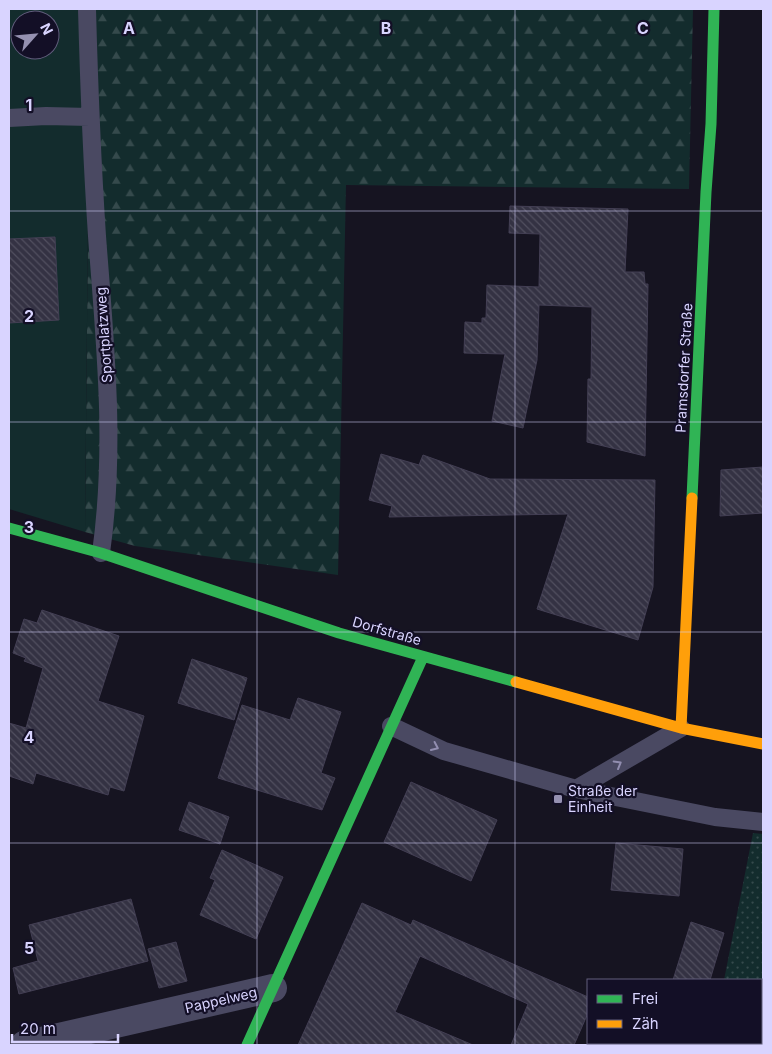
<svg xmlns="http://www.w3.org/2000/svg" width="772" height="1054" font-family="Inter,sans-serif">
	<style>
		.grass { fill: url(#grass-dots) }
		.forest { fill: url(#forest-firs) }
		.park { fill: #132c2d; fill-rule: evenodd }
		.building { fill: url(#building-back-hatch); stroke: #433f54 }
		.lines { fill: none; stroke-linecap: round; stroke-linejoin: round }
		.lane { stroke: #4a4962; stroke-width: 18 }
		.street { stroke: #4a4962; stroke-width: 28 }
		.fast { stroke: #30b455; stroke-width: 11 }
		.slow { stroke: #ff9f0a; stroke-width: 11 }
		.oneway { stroke: #928eb0 }
		.grid { fill: none; stroke: #d9d4ff; stroke-width: 1; stroke-opacity: 0.55 }
		.poi-dot { fill: #9591b1; stroke: #130f26; stroke-width: 2 }
		.labels { text-anchor: middle; stroke-width: 4.5; stroke-linejoin: round; paint-order: stroke }
		.street-label { font-size: 14px; fill: #d9d4ff; stroke: #130f26 }
		.poi-label { font-size: 14px; fill: #d9d4ff; stroke: #130f26; text-anchor: start }
		.grid-label { font-size: 16px; text-anchor: middle; font-weight: bold; fill: #d9d4ff; stroke: #130f26; stroke-width: 4.5; stroke-linejoin: round; paint-order: stroke }
	</style>
	<defs>
		<pattern id="grass-dots" width="8" height="8" patternUnits="userSpaceOnUse" patternTransform="scale(1.25)"><rect width="8" height="8" fill="#132c2d"/><path d="M2 2h.1M6 6h.1" fill="none" stroke="#354a4c" stroke-width="1.8" stroke-linecap="round"/></pattern>
		<pattern id="forest-firs" width="22" height="20" patternUnits="userSpaceOnUse" patternTransform="scale(1.25)"><rect width="22" height="20" fill="#132c2d"/><path d="M5 1l3.5 6h-7zM16 11l3.5 6h-7z" fill="#354a4c"/></pattern>
		<pattern id="building-back-hatch" width="6" height="6" patternUnits="userSpaceOnUse" patternTransform="scale(1.25)"><rect width="6" height="6" fill="#343243"/><path d="M-1 5l2 2M0 0l6 6M5-1l2 2" fill="none" stroke="#514f5f"/></pattern>
	</defs>
	<rect width="100%" height="100%" fill="#161421"/>
	<!-- grass -->
	<path class="grass" d="M 753,833 L 763,834 L 763,1045 L 711,1045 L 712,1043 L 761,1043 L 761,980 L 724,980 Z"/>
	<!-- forest -->
	<path class="forest" d="M 90,9 L 693,9 L 689,189 L 346,185 L 338,575 L 135,546 L 85,532 Z"/>
	<!-- park -->
	<path class="park" d="M 9,9 L 90,9 L 85,532 L 9,509 ZM 20,20 L 50,20 L 50,50 L 20,50 Z"/>
	<!-- building -->
	<path class="building" d="M 510,206 L 628,209 L 625,272 L 644,272 L 645,284 L 648,284 L 645,456 L 587,442 L 588,379 L 591,379 L 592,307 L 539,305 L 537,360 L 523,428 L 492,421 L 505,354 L 464,353 L 465,322 L 482,323 L 482,318 L 486,318 L 487,285 L 539,287 L 540,234 L 509,233 Z
		M 55,237 L 59,320 L 9,323 L 9,239 Z
		M 381,454 L 419,465 L 423,455 L 490,479 L 655,480 L 653,587 L 638,640 L 537,609 L 568,514 L 389,517 L 392,506 L 369,500 Z
		M 763,467 L 763,513 L 720,516 L 721,470 Z
		M 42,610 L 119,636 L 98,701 L 144,716 L 124,791 L 110,787 L 108,795 L 36,773 L 33,784 L 9,776 L 9,723 L 26,728 L 43,668 L 24,661 L 26,658 L 13,653 L 24,619 L 37,623 Z
		M 192,659 L 247,678 L 234,720 L 178,703 Z
		M 298,698 L 341,712 L 321,773 L 335,778 L 322,810 L 218,778 L 242,705 L 290,720 Z
		M 411,782 L 497,820 L 471,881 L 384,842 Z
		M 189,802 L 229,817 L 220,844 L 179,830 Z
		M 616,843 L 683,849 L 679,896 L 611,890 Z
		M 222,850 L 283,877 L 256,939 L 200,915 L 215,880 L 210,878 Z
		M 131,899 L 148,961 L 19,994 L 13,968 L 38,961 L 29,925 Z
		M 362,903 L 411,925 L 413,920 L 588,997 L 588,1013 L 574,1045 L 511,1045 L 528,1004 L 420,956 L 395,1012 L 473,1045 L 298,1045 Z
		M 691,922 L 724,933 L 710,980 L 673,980 Z
		M 176,942 L 187,981 L 159,988 L 148,949 Z"/>
	<g class="lines">
		<!-- lane -->
		<path class="lane" d="M 87,9 C 89,84 92,160 97,236 C 105,343 116,446 101,553
			M 9,118 L 46,116 L 90,117
			M 391,726 L 444,751 L 576,789 L 715,817 L 763,822
			M 576,789 L 681,728"/>
		<!-- street -->
		<path class="street" d="M 24,1045 L 273,988"/>
		<!-- fast -->
		<path class="fast" d="M 692,498 L 706,192 L 711,124 L 714,9
			M 9,528 L 101,553 L 339,633 L 516,682
			M 247,1045 L 423,657"/>
		<!-- slow -->
		<path class="slow" d="M 516,682 L 681,728 L 763,744
			M 681,728 L 692,498"/>
	</g>
	<!-- one-way arrows -->
	<defs><path id="oneway-chevron" d="M-2-3.5L2.5 0L-2 3.5" fill="none" stroke-width="1.6" stroke-linecap="round" stroke-linejoin="round" transform="scale(1.25)"/></defs>
	<g class="oneway">
		<use href="#oneway-chevron" transform="translate(435 747) rotate(25)"/>
		<use href="#oneway-chevron" transform="translate(618 764) rotate(-30)"/>
	</g>
	<!-- grid -->
	<path class="grid" d="M 257,9 L 257,1045M 515,9 L 515,1045M 9,211 L 763,211M 9,422 L 763,422M 9,632 L 763,632M 9,843 L 763,843"/>
	<!-- markers -->
	<rect class="poi-dot" x="553" y="794" width="10" height="10" rx="2.5"/>
	<g class="labels">
		<!-- street labels -->
		<g class="street-label">
			<text transform="translate(104 335) rotate(-94)" y="5">Sportplatzweg</text>
			<text transform="translate(684 368) rotate(-87)" y="5">Pramsdorfer Straße</text>
			<text transform="translate(387 631) rotate(16)" y="5">Dorfstraße</text>
			<text transform="translate(221 1000) rotate(-13)" y="5">Pappelweg</text>
		</g>
		<!-- poi labels -->
		<g class="poi-label">
			<text x="568" y="796">Straße der<tspan x="568" dy="16">Einheit</tspan></text>
		</g>
	</g>
	<g class="grid-label">
		<text x="129" y="34">A</text>
		<text x="386" y="34">B</text>
		<text x="643" y="34">C</text>
		<text x="29" y="111">1</text>
		<text x="29" y="322">2</text>
		<text x="29" y="533">3</text>
		<text x="29" y="743">4</text>
		<text x="29" y="954">5</text>
	</g>
	<!-- border -->
	<rect width="772" height="1054" fill="none" stroke="#d9d4ff" stroke-width="20"/>
	<!-- legend -->
	<rect x="587" y="979" width="175" height="65" fill="#130f26" stroke="#625e7d"/>
	<rect x="597" y="995" width="25" height="8" fill="#30b455" stroke="#625e7d"/>
	<text x="632" y="1004" font-size="15" fill="#d9d4ff">Frei</text>
	<rect x="597" y="1020" width="25" height="8" fill="#ff9f0a" stroke="#625e7d"/>
	<text x="632" y="1029" font-size="15" fill="#d9d4ff">Zäh</text>
	<!-- north arrow -->
	<g transform="translate(35 35) rotate(63)"><circle r="24" fill="#130f26" stroke="#625e7d"/>
	<path d="M0-4L9 19L0 12L-9 19Z" fill="#9591b1"/>
	<text y="-8" font-size="14" font-weight="bold" text-anchor="middle" fill="#d9d4ff">N</text>
	</g>
	<!-- scale -->
	<path d="M12 1034v8h106v-8" fill="none" stroke="#d9d4ff" stroke-width="2.5"/>
	<text x="20" y="1034" font-size="15" fill="#d9d4ff" stroke="#130f26" stroke-width="4" paint-order="stroke">20 m</text>
</svg>
